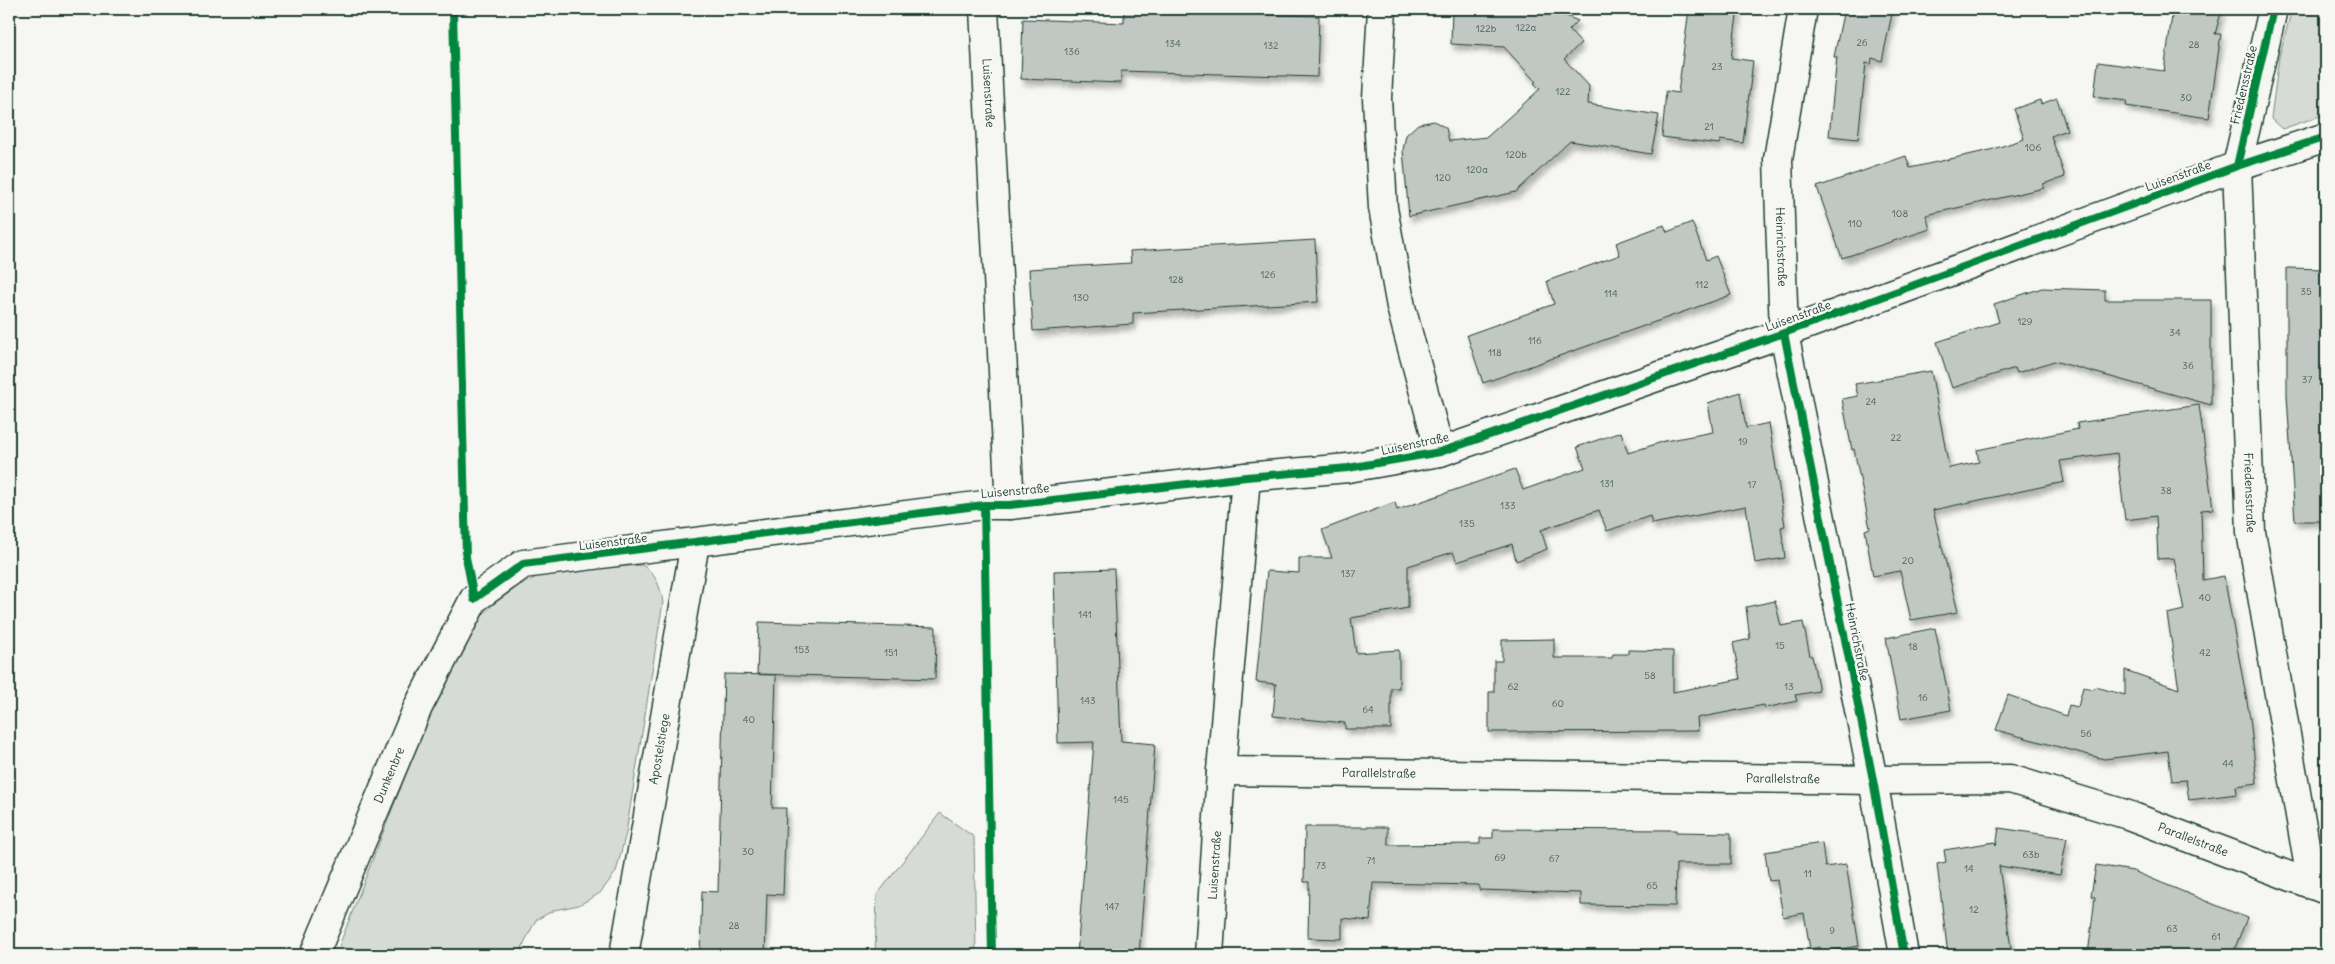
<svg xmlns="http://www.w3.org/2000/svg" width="2335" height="964" font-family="Delius,sans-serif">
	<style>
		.green { fill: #d6dbd6; stroke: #7a8c85 }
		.building { fill: #c1c8c3; stroke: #1f3d34; filter: url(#shadow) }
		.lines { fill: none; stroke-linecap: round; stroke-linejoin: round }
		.minor-casing { stroke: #1f3d34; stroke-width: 31 }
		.minor { stroke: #f6f6f2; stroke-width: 28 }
		.cycleway-casing { stroke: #f6f6f2; stroke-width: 11 }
		.cycleway { stroke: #00873e; stroke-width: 8 }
		.labels { text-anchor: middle; stroke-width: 5; stroke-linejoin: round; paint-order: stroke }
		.number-label { font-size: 10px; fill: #486058 }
		.street-label { font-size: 12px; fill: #1f3d34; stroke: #f6f6f2 }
	</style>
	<defs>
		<filter id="shadow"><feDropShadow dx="3" dy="5.5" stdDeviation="2.5" flood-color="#0004"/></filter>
	</defs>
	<rect width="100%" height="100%" fill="#f6f6f2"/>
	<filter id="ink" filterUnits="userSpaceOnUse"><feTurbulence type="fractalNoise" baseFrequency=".02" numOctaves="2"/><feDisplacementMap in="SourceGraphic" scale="10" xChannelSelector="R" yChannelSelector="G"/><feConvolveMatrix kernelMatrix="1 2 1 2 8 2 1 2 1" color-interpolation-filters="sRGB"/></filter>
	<g filter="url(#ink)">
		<!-- green -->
		<path class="green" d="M 2292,9 L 2326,9 L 2326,114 L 2282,129 L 2271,119 L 2279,57 Z
			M 642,565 C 655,572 661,588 663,602 L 626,833 L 616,872 L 600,893 L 579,905 L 554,910 L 536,920 L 524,943 L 520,955 L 363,955 L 339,946 L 428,717 L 476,621 L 495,603 L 520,585 L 547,572 Z
			M 940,813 L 974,837 L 976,955 L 875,955 L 877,895 Z"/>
		<!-- building -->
		<path class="building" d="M 1452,9 L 1550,9 L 1578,21 L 1569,30 L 1581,43 L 1564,59 L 1589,86 L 1588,104 L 1659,115 L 1651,154 L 1570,141 L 1516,192 L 1409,216 L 1403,150 L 1406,135 L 1418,124 L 1434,121 L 1446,128 L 1449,141 L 1487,137 L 1540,89 L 1534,83 L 1536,82 L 1504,47 L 1451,44 Z
			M 1689,9 L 1738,9 L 1731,58 L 1753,61 L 1743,143 L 1720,140 L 1719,144 L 1662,137 L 1666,91 L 1678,93 Z
			M 1844,9 L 1893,9 L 1882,61 L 1872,58 L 1871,64 L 1866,63 L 1858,139 L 1829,136 L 1837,57 L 1834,57 Z
			M 2173,9 L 2222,9 L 2215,34 L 2221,34 L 2209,118 L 2126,106 L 2127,101 L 2094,97 L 2098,62 L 2164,71 Z
			M 1124,11 L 1319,16 L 1317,77 L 1121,71 L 1121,83 L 1021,79 L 1023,19 L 1124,23 Z
			M 2057,98 L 2067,130 L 2051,136 L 2065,177 L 2043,184 L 2044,188 L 1926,215 L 1930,229 L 1842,258 L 1817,187 L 1906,156 L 1910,168 L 1990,150 L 2024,139 L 2014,109 L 2040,100 L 2041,104 Z
			M 1692,222 L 1706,260 L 1716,256 L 1731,295 L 1483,383 L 1467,335 L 1554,304 L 1547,281 L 1620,255 L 1616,243 L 1664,225 L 1667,232 Z
			M 1315,240 L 1318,302 L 1133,313 L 1133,324 L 1033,331 L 1029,269 L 1131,263 L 1130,251 Z
			M 2287,268 L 2326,269 L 2326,521 L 2295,521 L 2287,395 Z
			M 2042,288 L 2105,290 L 2105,300 L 2211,300 L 2211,405 L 2054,361 L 2017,373 L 2015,368 L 1952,388 L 1937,342 L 1999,322 L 1994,304 Z
			M 1931,371 L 1949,468 L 1979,462 L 1977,450 L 2078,429 L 2077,423 L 2199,405 L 2213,509 L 2201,510 L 2203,580 L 2224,576 L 2250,718 L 2257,783 L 2236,786 L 2237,794 L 2189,800 L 2186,780 L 2172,781 L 2168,751 L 2104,759 L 1996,730 L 2008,695 L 2066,716 L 2069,705 L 2078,707 L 2083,687 L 2094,689 L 2096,687 L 2125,695 L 2125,670 L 2179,689 L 2167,614 L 2184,610 L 2174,558 L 2158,559 L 2156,516 L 2125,520 L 2117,453 L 2060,461 L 2064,482 L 1933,510 L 1958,612 L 1911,620 L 1900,571 L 1873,576 L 1865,530 L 1870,528 L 1854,449 L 1852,450 L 1842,399 L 1858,396 L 1855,384 Z
			M 1740,392 L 1746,428 L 1769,423 L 1785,526 L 1781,527 L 1785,558 L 1755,563 L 1746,506 L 1652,524 L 1650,516 L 1607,531 L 1599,510 L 1541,530 L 1547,549 L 1516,561 L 1512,544 L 1457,562 L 1453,552 L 1408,566 L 1408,608 L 1351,618 L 1356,653 L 1399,650 L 1399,688 L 1391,688 L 1391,729 L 1345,729 L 1345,723 L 1273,716 L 1276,684 L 1256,682 L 1267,571 L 1299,573 L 1299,558 L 1332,558 L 1322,530 L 1395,502 L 1397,510 L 1515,469 L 1523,490 L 1585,468 L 1577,447 L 1621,432 L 1628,453 L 1665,441 L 1713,432 L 1708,403 Z
			M 1114,569 L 1121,741 L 1155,744 L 1139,955 L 1077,955 L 1094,742 L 1058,743 L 1054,571 Z
			M 1775,601 L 1781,626 L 1803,622 L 1810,656 L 1812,656 L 1819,691 L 1795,695 L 1797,701 L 1765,708 L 1764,705 L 1697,718 L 1698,731 L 1489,732 L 1489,692 L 1494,692 L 1494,661 L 1502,661 L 1502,640 L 1554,639 L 1554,658 L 1612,658 L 1613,654 L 1628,654 L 1628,650 L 1673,651 L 1673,692 L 1740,679 L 1733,643 L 1750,639 L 1746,607 Z
			M 759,622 L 936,627 L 935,679 L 757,674 Z
			M 1935,628 L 1951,710 L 1901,719 L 1886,638 Z
			M 724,674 L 776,675 L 772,808 L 786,808 L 783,895 L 767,894 L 765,955 L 700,955 L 702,891 L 718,892 Z
			M 1305,827 L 1388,827 L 1388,845 L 1480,844 L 1480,838 L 1493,838 L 1493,829 L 1676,830 L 1676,832 L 1731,833 L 1731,864 L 1676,864 L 1675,906 L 1581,905 L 1581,893 L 1479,890 L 1479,885 L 1373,883 L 1370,921 L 1342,918 L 1342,939 L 1308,938 L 1309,882 L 1304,882 Z
			M 1999,828 L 2067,838 L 2060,875 L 1999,866 L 2012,955 L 1948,955 L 1937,864 L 1946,862 L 1944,850 L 1995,842 L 1996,846 Z
			M 1822,843 L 1825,867 L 1846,864 L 1859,946 L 1821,952 L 1820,947 L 1810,949 L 1804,913 L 1783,917 L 1777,880 L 1769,881 L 1765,852 Z
			M 2096,865 L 2133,871 L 2247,918 L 2232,955 L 2088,955 L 2095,897 L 2091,896 Z"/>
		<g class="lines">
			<!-- minor casing -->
			<g class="minor-casing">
				<g id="minor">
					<path id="s1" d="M 984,9 L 1010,505"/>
					<path d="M 1382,9 L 1377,98 L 1383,208 L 1401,307 L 1440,452"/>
					<path id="s2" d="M 1803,9 L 1778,159 L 1784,333 L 1873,780 L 1904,955"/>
					<path id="s3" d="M 2273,9 L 2237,166 L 2251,532 L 2312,885"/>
					<path id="s4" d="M 1221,771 L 1873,780 L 2010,779 L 2128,815 L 2326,890"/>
					<path id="s5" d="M 314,955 L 418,707 L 474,599 L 523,564 L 984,505 L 1010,505 L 1246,477 L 1348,468 L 1440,452 L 1784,333 L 2237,166 L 2326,137"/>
					<path id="s6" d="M 624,955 L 695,543"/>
					<path id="s7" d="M 1209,955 L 1221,771 L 1246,477"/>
				</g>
			</g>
			<!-- minor -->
			<use href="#minor" class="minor"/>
			<!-- cycleway casing -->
			<g class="cycleway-casing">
				<path id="cycleway" d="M 453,9 L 466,557 L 474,599 L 523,564 L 984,505 L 1010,505 L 1246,477 L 1348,468 L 1440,452 L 1784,333 L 2237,166 L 2326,137
					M 2237,166 L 2273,9
					M 1784,333 L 1873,780 L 1904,955
					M 984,505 L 992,955"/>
			</g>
			<!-- cycleway -->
			<use href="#cycleway" class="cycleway"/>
		</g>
	</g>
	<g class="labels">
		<!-- number labels -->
		<g class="number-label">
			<text x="1526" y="31">122a</text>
			<text x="1486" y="32">122b</text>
			<text x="1862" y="46">26</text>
			<text x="1173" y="47">134</text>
			<text x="2194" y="48">28</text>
			<text x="1271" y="49">132</text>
			<text x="1072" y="55">136</text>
			<text x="1717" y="70">23</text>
			<text x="1563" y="95">122</text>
			<text x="2186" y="101">30</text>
			<text x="1709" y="130">21</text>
			<text x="2033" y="151">106</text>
			<text x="1516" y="158">120b</text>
			<text x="1477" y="173">120a</text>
			<text x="1443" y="181">120</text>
			<text x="1900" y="217">108</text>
			<text x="1855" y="227">110</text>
			<text x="1268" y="278">126</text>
			<text x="1176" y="283">128</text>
			<text x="1702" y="288">112</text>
			<text x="2306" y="295">35</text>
			<text x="1611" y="297">114</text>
			<text x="1081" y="301">130</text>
			<text x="2025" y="325">129</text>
			<text x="2175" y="336">34</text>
			<text x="1535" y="344">116</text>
			<text x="1495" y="356">118</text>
			<text x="2188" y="369">36</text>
			<text x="2307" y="383">37</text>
			<text x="1871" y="405">24</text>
			<text x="1896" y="441">22</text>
			<text x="1743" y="445">19</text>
			<text x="1607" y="487">131</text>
			<text x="1752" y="488">17</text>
			<text x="2166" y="494">38</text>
			<text x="1508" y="509">133</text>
			<text x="1467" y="527">135</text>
			<text x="1908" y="564">20</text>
			<text x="1348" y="577">137</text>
			<text x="2205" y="601">40</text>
			<text x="1085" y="618">141</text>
			<text x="1780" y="649">15</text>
			<text x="1913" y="650">18</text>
			<text x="802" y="653">153</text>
			<text x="891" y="656">151</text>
			<text x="2205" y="656">42</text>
			<text x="1650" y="679">58</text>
			<text x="1513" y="690">62</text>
			<text x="1789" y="690">13</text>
			<text x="1923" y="701">16</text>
			<text x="1088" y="704">143</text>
			<text x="1558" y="707">60</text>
			<text x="1368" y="713">64</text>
			<text x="749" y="723">40</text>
			<text x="2086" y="737">56</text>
			<text x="2228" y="767">44</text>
			<text x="1121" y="803">145</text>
			<text x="748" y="855">30</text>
			<text x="2031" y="858">63b</text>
			<text x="1500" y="861">69</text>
			<text x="1554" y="862">67</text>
			<text x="1371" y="864">71</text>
			<text x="1321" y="869">73</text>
			<text x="1969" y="872">14</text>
			<text x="1808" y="877">11</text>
			<text x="1652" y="889">65</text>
			<text x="1112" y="910">147</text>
			<text x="1974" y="913">12</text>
			<text x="734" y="929">28</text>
			<text x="2172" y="932">63</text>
			<text x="1832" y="934">9</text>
			<text x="2216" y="940">61</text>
		</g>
		<!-- street labels -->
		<g class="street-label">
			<text transform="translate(2244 85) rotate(-77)" y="4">Friedensstraße</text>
			<text dy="4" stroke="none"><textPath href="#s1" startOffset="84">Luisenstraße</textPath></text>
			<text transform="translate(2178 176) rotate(-20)" y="4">Luisenstraße</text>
			<text dy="4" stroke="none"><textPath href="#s2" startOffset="240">Heinrichstraße</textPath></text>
			<text transform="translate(1798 316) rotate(-20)" y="4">Luisenstraße</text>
			<text transform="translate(1415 444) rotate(-12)" y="4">Luisenstraße</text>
			<text transform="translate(1015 491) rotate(-5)" y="4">Luisenstraße</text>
			<text dy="4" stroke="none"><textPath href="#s3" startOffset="488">Friedensstraße</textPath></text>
			<text transform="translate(613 542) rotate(-7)" y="4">Luisenstraße</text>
			<text transform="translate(1857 642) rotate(79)" y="4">Heinrichstraße</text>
			<text dy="4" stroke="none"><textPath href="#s6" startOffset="209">Apostelstiege</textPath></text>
			<text dy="4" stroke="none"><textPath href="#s4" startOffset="158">Parallelstraße</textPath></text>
			<text dy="4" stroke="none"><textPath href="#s5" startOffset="195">Dunkenbre</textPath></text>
			<text dy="4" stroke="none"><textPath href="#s4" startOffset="562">Parallelstraße</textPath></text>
			<text dy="4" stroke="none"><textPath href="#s4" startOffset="982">Parallelstraße</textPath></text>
			<text dy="4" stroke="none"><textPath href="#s7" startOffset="90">Luisenstraße</textPath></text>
		</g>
	</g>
	<!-- margin -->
	<rect width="2335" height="964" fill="none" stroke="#f6f6f2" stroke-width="30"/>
	<rect x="15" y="15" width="2305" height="934" fill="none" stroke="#1f3d34" stroke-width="2" filter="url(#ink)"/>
</svg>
